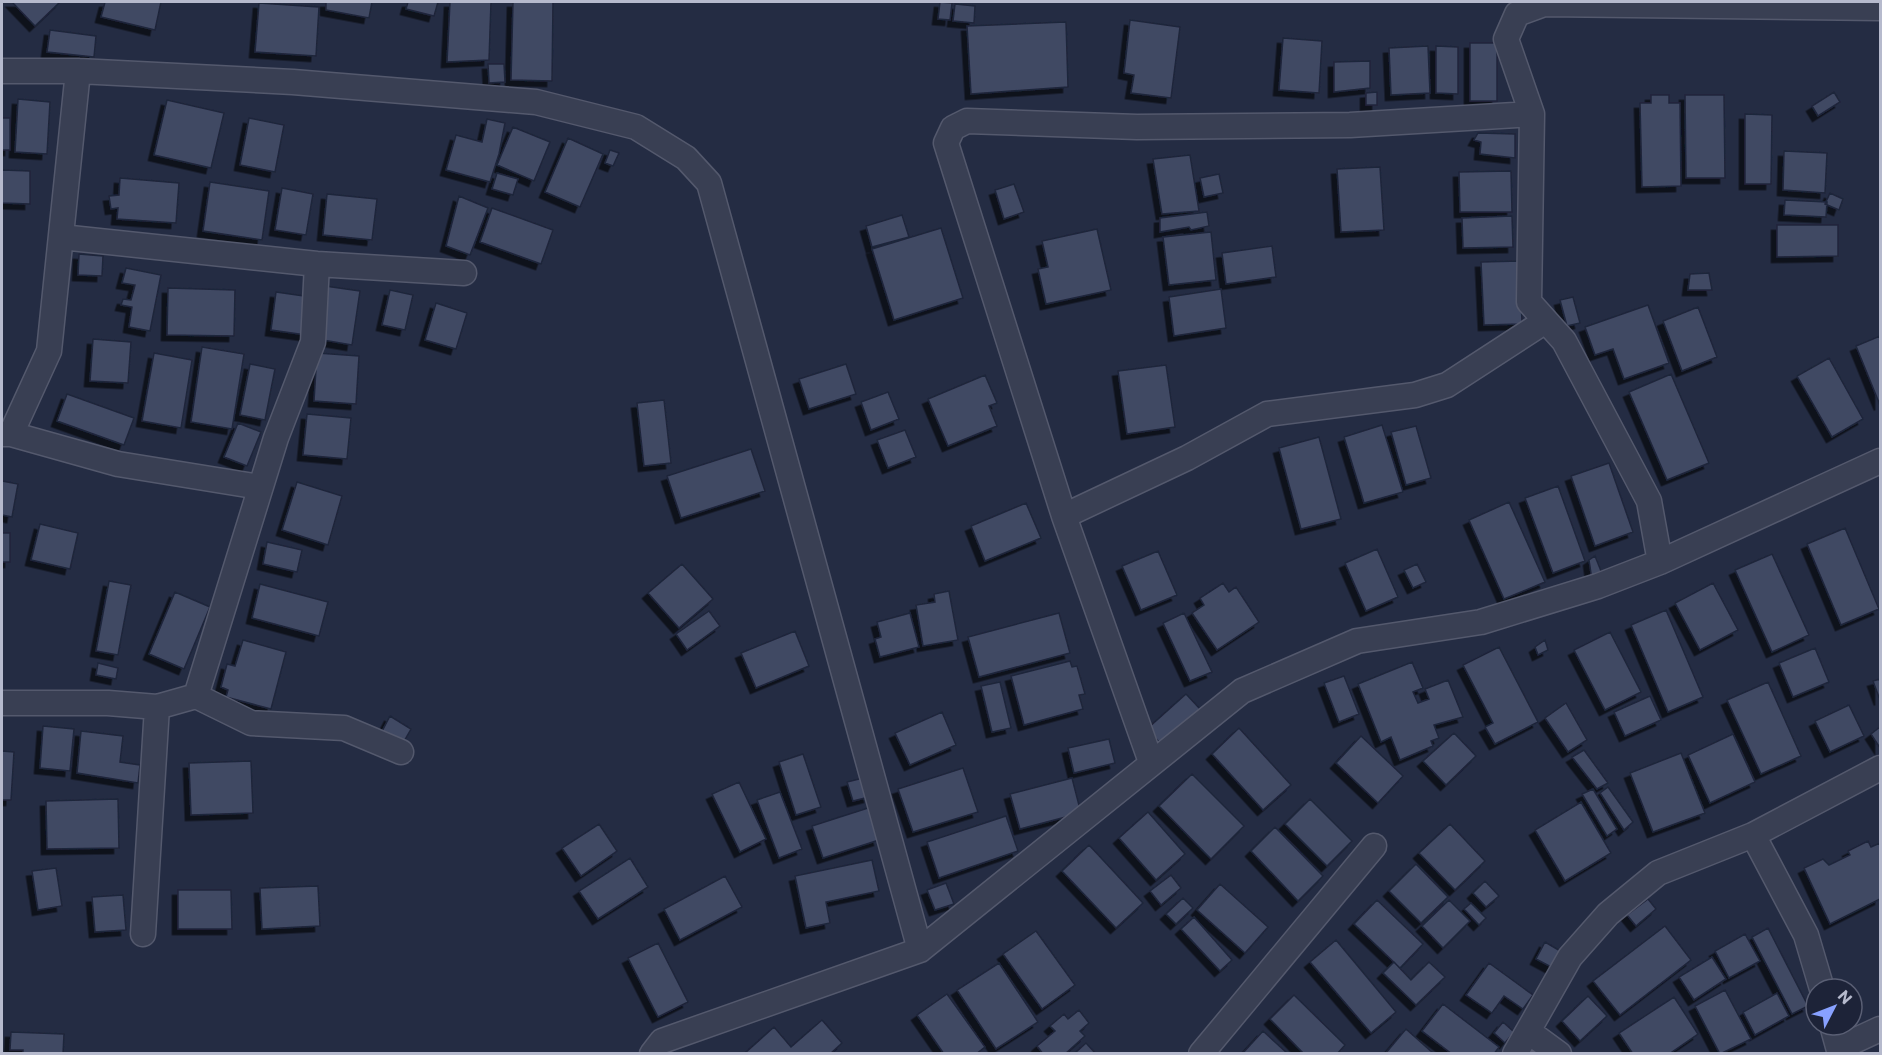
<svg xmlns="http://www.w3.org/2000/svg" width="1882" height="1055" font-family="Commissioner,sans-serif">
	<style>
		.building { fill: #404864; stroke: #1f253a; stroke-width: 1.5; filter: url(#shadow) }
		.lines { fill: none; stroke-linecap: round; stroke-linejoin: round }
		.minor-casing { stroke: #54596d; stroke-width: 27 }
		.minor { stroke: #393f53; stroke-width: 24 }
	</style>
	<defs>
		<filter id="shadow"><feDropShadow dx="-5.5" dy="5.5" stdDeviation="0" flood-color="#0009"/></filter>
	</defs>
	<rect width="100%" height="100%" fill="#242c43"/>
	<!-- building -->
	<path class="building" d="M 12,2 L 60,2 L 35,26 Z
		M 105,2 L 161,2 L 155,30 L 101,17 Z
		M 326,2 L 372,2 L 369,18 L 326,10 Z
		M 408,2 L 438,2 L 434,16 L 406,9 Z
		M 450,2 L 491,2 L 489,60 L 447,62 Z
		M 513,2 L 553,2 L 552,81 L 511,80 Z
		M 940,2 L 952,3 L 950,20 L 938,19 Z
		M 259,3 L 319,7 L 316,56 L 255,52 Z
		M 955,4 L 975,6 L 974,23 L 953,21 Z
		M 1130,20 L 1180,27 L 1171,98 L 1131,93 L 1134,75 L 1124,73 Z
		M 1066,22 L 1068,87 L 971,94 L 967,26 Z
		M 50,30 L 96,36 L 94,57 L 47,52 Z
		M 1283,38 L 1322,41 L 1319,93 L 1279,90 Z
		M 1470,43 L 1497,43 L 1497,101 L 1470,101 Z
		M 1428,46 L 1430,93 L 1391,95 L 1389,48 Z
		M 1436,46 L 1458,47 L 1458,94 L 1436,93 Z
		M 1370,61 L 1370,88 L 1334,92 L 1334,62 Z
		M 488,64 L 504,64 L 505,82 L 489,83 Z
		M 1377,92 L 1377,105 L 1366,105 L 1366,93 Z
		M 1834,92 L 1840,102 L 1818,116 L 1812,106 Z
		M 1651,95 L 1669,95 L 1669,103 L 1680,103 L 1681,186 L 1642,187 L 1640,103 L 1651,103 Z
		M 1685,95 L 1724,95 L 1725,178 L 1686,178 Z
		M 18,99 L 50,102 L 47,154 L 15,152 Z
		M 167,100 L 224,113 L 211,168 L 154,155 Z
		M 1745,114 L 1772,115 L 1771,184 L 1745,184 Z
		M 2,118 L 10,118 L 10,150 L 2,150 Z
		M 249,118 L 284,125 L 275,172 L 240,165 Z
		M 487,119 L 505,123 L 499,154 L 490,182 L 446,170 L 456,135 L 482,142 Z
		M 513,127 L 550,142 L 534,181 L 497,165 Z
		M 1478,133 L 1515,134 L 1515,158 L 1480,154 L 1481,142 L 1474,140 Z
		M 568,138 L 603,154 L 580,207 L 545,192 Z
		M 610,150 L 619,153 L 613,166 L 605,163 Z
		M 1784,151 L 1827,153 L 1825,193 L 1783,190 Z
		M 1190,155 L 1199,211 L 1162,214 L 1153,159 Z
		M 1380,167 L 1384,230 L 1341,232 L 1337,169 Z
		M 2,170 L 30,171 L 30,204 L 2,203 Z
		M 1511,171 L 1512,212 L 1460,212 L 1459,172 Z
		M 497,173 L 518,179 L 513,195 L 492,189 Z
		M 1219,174 L 1223,193 L 1204,197 L 1200,178 Z
		M 120,178 L 179,183 L 176,223 L 117,219 L 118,208 L 111,209 L 109,196 L 119,195 Z
		M 210,182 L 269,191 L 262,240 L 203,231 Z
		M 1014,184 L 1024,212 L 1004,219 L 995,190 Z
		M 282,188 L 313,194 L 306,235 L 275,230 Z
		M 1830,193 L 1843,199 L 1839,210 L 1825,204 Z
		M 327,194 L 377,199 L 372,240 L 323,235 Z
		M 459,196 L 488,208 L 470,255 L 446,246 Z
		M 1785,200 L 1827,202 L 1826,217 L 1784,215 Z
		M 492,208 L 553,230 L 541,264 L 480,242 Z
		M 1207,212 L 1209,226 L 1191,230 L 1189,227 L 1160,232 L 1160,218 Z
		M 902,215 L 909,237 L 872,247 L 866,226 Z
		M 1512,216 L 1513,247 L 1463,248 L 1462,218 Z
		M 1777,225 L 1838,225 L 1838,256 L 1777,257 Z
		M 941,228 L 963,298 L 894,320 L 872,249 Z
		M 1097,229 L 1111,290 L 1046,304 L 1038,269 L 1048,267 L 1042,241 Z
		M 1211,232 L 1216,280 L 1169,285 L 1163,237 Z
		M 1272,246 L 1276,277 L 1226,284 L 1222,253 Z
		M 79,254 L 103,256 L 102,276 L 78,275 Z
		M 1520,261 L 1522,324 L 1484,325 L 1481,262 Z
		M 126,268 L 161,275 L 150,331 L 129,327 L 132,307 L 121,305 L 123,299 L 131,300 L 135,285 L 122,283 Z
		M 1709,273 L 1712,290 L 1688,290 L 1690,274 Z
		M 325,286 L 360,291 L 352,345 L 317,339 Z
		M 168,288 L 235,290 L 234,336 L 167,335 Z
		M 1221,289 L 1226,328 L 1174,336 L 1169,297 Z
		M 390,290 L 413,295 L 405,330 L 382,325 Z
		M 276,292 L 311,297 L 306,335 L 271,330 Z
		M 1573,297 L 1580,323 L 1567,326 L 1560,300 Z
		M 436,303 L 467,313 L 456,349 L 425,340 Z
		M 1648,305 L 1669,363 L 1624,379 L 1613,349 L 1595,355 L 1585,327 Z
		M 1698,307 L 1717,357 L 1682,371 L 1663,321 Z
		M 1880,336 L 1880,405 L 1856,346 Z
		M 93,339 L 131,342 L 128,383 L 90,381 Z
		M 202,347 L 244,354 L 232,429 L 191,422 Z
		M 154,353 L 192,360 L 181,428 L 142,421 Z
		M 317,353 L 359,356 L 356,404 L 314,401 Z
		M 1829,358 L 1863,419 L 1832,437 L 1797,376 Z
		M 250,364 L 275,369 L 265,420 L 240,415 Z
		M 846,364 L 856,394 L 809,409 L 799,379 Z
		M 1166,365 L 1175,427 L 1127,434 L 1118,371 Z
		M 1671,374 L 1709,463 L 1667,480 L 1629,392 Z
		M 985,375 L 997,403 L 989,406 L 997,426 L 948,446 L 928,399 Z
		M 888,392 L 899,419 L 871,430 L 861,402 Z
		M 67,394 L 134,418 L 124,445 L 57,421 Z
		M 664,400 L 671,463 L 644,466 L 637,403 Z
		M 307,414 L 351,418 L 347,459 L 303,455 Z
		M 238,423 L 261,432 L 247,466 L 224,457 Z
		M 1382,425 L 1403,492 L 1364,503 L 1344,437 Z
		M 1416,426 L 1431,478 L 1406,485 L 1391,432 Z
		M 905,430 L 916,457 L 888,468 L 877,440 Z
		M 1319,437 L 1341,519 L 1301,529 L 1279,448 Z
		M 751,449 L 765,491 L 681,518 L 667,476 Z
		M 1609,463 L 1633,532 L 1595,546 L 1571,476 Z
		M 2,481 L 18,484 L 12,517 L 2,515 Z
		M 297,482 L 342,496 L 328,545 L 282,530 Z
		M 1558,486 L 1585,561 L 1553,573 L 1525,498 Z
		M 1509,502 L 1545,582 L 1504,599 L 1469,520 Z
		M 1026,503 L 1041,538 L 985,561 L 971,526 Z
		M 40,524 L 78,533 L 70,569 L 31,560 Z
		M 1845,528 L 1879,609 L 1841,625 L 1807,544 Z
		M 2,533 L 10,533 L 10,562 L 2,562 Z
		M 267,542 L 302,550 L 297,572 L 263,564 Z
		M 1377,549 L 1398,597 L 1366,611 L 1345,563 Z
		M 1158,551 L 1177,595 L 1141,610 L 1122,566 Z
		M 1772,554 L 1809,635 L 1772,652 L 1735,570 Z
		M 1595,556 L 1603,576 L 1592,580 L 1589,560 Z
		M 682,564 L 713,599 L 679,628 L 648,593 Z
		M 1417,564 L 1426,582 L 1413,588 L 1404,570 Z
		M 109,581 L 131,585 L 118,655 L 96,651 Z
		M 1223,583 L 1229,592 L 1236,587 L 1259,622 L 1217,650 L 1192,613 L 1204,605 L 1200,598 Z
		M 1713,583 L 1738,630 L 1700,650 L 1675,603 Z
		M 260,584 L 328,602 L 319,636 L 252,618 Z
		M 949,591 L 958,640 L 923,646 L 916,605 L 935,602 L 934,594 Z
		M 175,592 L 210,607 L 184,669 L 149,654 Z
		M 1666,610 L 1703,697 L 1668,712 L 1631,625 Z
		M 709,611 L 720,626 L 687,650 L 676,634 Z
		M 910,613 L 919,647 L 880,657 L 875,639 L 881,637 L 877,622 Z
		M 1059,613 L 1070,653 L 979,677 L 968,637 Z
		M 1184,613 L 1212,672 L 1190,681 L 1163,623 Z
		M 795,631 L 809,666 L 756,688 L 741,653 Z
		M 1610,632 L 1641,692 L 1605,710 L 1574,650 Z
		M 243,640 L 286,652 L 271,709 L 226,697 L 228,690 L 221,687 L 227,664 L 235,666 Z
		M 1545,640 L 1548,650 L 1538,655 L 1535,647 Z
		M 1499,647 L 1538,722 L 1495,744 L 1485,727 L 1493,723 L 1463,665 Z
		M 1815,648 L 1829,682 L 1793,697 L 1779,663 Z
		M 1070,661 L 1072,667 L 1077,666 L 1085,694 L 1079,695 L 1083,709 L 1024,725 L 1011,676 Z
		M 1412,662 L 1423,688 L 1413,692 L 1418,703 L 1429,699 L 1425,689 L 1448,680 L 1463,717 L 1434,725 L 1439,738 L 1431,741 L 1433,746 L 1400,760 L 1391,737 L 1381,742 L 1358,684 Z
		M 98,663 L 118,668 L 116,679 L 96,675 Z
		M 1344,676 L 1359,714 L 1339,722 L 1324,683 Z
		M 1880,679 L 1880,700 L 1873,681 Z
		M 1000,682 L 1011,728 L 992,732 L 981,686 Z
		M 1768,682 L 1801,756 L 1761,774 L 1727,700 Z
		M 1186,694 L 1200,709 L 1161,744 L 1147,729 Z
		M 1650,696 L 1661,720 L 1625,736 L 1614,712 Z
		M 1566,703 L 1587,740 L 1568,752 L 1545,718 Z
		M 1849,705 L 1864,736 L 1830,752 L 1815,721 Z
		M 942,712 L 956,745 L 910,765 L 895,733 Z
		M 390,716 L 411,729 L 399,750 L 378,739 Z
		M 43,726 L 74,729 L 70,771 L 40,768 Z
		M 1880,727 L 1880,748 L 1871,734 Z
		M 1239,728 L 1291,785 L 1263,810 L 1212,754 Z
		M 81,731 L 123,736 L 120,762 L 140,765 L 138,783 L 77,773 Z
		M 1454,733 L 1476,756 L 1446,785 L 1423,761 Z
		M 1733,734 L 1755,782 L 1710,803 L 1688,755 Z
		M 1361,736 L 1403,776 L 1378,803 L 1336,763 Z
		M 1109,739 L 1115,763 L 1074,773 L 1068,748 Z
		M 1584,750 L 1608,783 L 1597,789 L 1572,757 Z
		M 2,751 L 14,752 L 11,800 L 2,800 Z
		M 1681,753 L 1705,813 L 1653,832 L 1630,773 Z
		M 803,754 L 821,807 L 796,815 L 779,762 Z
		M 251,761 L 253,813 L 191,815 L 189,763 Z
		M 963,768 L 978,812 L 913,832 L 898,789 Z
		M 1192,774 L 1244,826 L 1211,859 L 1159,806 Z
		M 863,778 L 869,797 L 853,801 L 847,782 Z
		M 1072,778 L 1081,813 L 1020,829 L 1010,794 Z
		M 739,782 L 766,839 L 740,852 L 712,794 Z
		M 1608,787 L 1633,822 L 1624,830 L 1600,793 Z
		M 1593,789 L 1617,829 L 1607,836 L 1582,794 Z
		M 780,792 L 802,849 L 779,858 L 757,800 Z
		M 118,799 L 119,848 L 47,849 L 46,801 Z
		M 1310,799 L 1352,841 L 1327,866 L 1285,824 Z
		M 1581,802 L 1611,853 L 1565,881 L 1535,830 Z
		M 868,808 L 879,840 L 823,858 L 812,826 Z
		M 1148,812 L 1185,854 L 1156,880 L 1119,838 Z
		M 1006,816 L 1018,851 L 939,878 L 927,842 Z
		M 599,824 L 617,851 L 581,876 L 562,848 Z
		M 1450,824 L 1485,861 L 1455,890 L 1419,853 Z
		M 1275,827 L 1323,876 L 1298,901 L 1251,851 Z
		M 1868,841 L 1871,847 L 1880,843 L 1880,899 L 1830,924 L 1804,868 L 1823,859 L 1829,865 L 1850,855 L 1848,851 Z
		M 1089,845 L 1143,903 L 1116,928 L 1062,871 Z
		M 630,858 L 648,887 L 598,919 L 579,891 Z
		M 872,860 L 879,891 L 826,902 L 830,923 L 806,928 L 795,876 Z
		M 1416,864 L 1448,897 L 1421,923 L 1389,891 Z
		M 56,868 L 62,906 L 38,910 L 32,871 Z
		M 1171,875 L 1181,888 L 1161,905 L 1150,891 Z
		M 725,876 L 742,907 L 680,940 L 664,909 Z
		M 1485,881 L 1499,896 L 1486,907 L 1473,893 Z
		M 946,883 L 954,904 L 935,910 L 927,890 Z
		M 1220,884 L 1268,927 L 1245,953 L 1197,910 Z
		M 318,886 L 320,926 L 262,929 L 260,888 Z
		M 178,890 L 231,890 L 232,929 L 178,929 Z
		M 123,895 L 126,930 L 95,932 L 92,897 Z
		M 1183,898 L 1193,908 L 1176,924 L 1166,914 Z
		M 1648,899 L 1656,909 L 1636,926 L 1627,915 Z
		M 1377,900 L 1423,944 L 1400,968 L 1354,924 Z
		M 1449,900 L 1470,921 L 1443,948 L 1422,926 Z
		M 1471,903 L 1486,918 L 1479,925 L 1464,909 Z
		M 1194,917 L 1232,960 L 1220,971 L 1181,929 Z
		M 1665,926 L 1691,960 L 1620,1015 L 1593,981 Z
		M 1768,928 L 1808,1006 L 1792,1014 L 1752,937 Z
		M 1036,931 L 1075,985 L 1042,1009 L 1003,954 Z
		M 1745,934 L 1760,961 L 1729,978 L 1715,951 Z
		M 1336,940 L 1396,1012 L 1371,1033 L 1310,962 Z
		M 1545,942 L 1562,952 L 1553,968 L 1536,959 Z
		M 658,943 L 688,1002 L 658,1017 L 628,958 Z
		M 1712,957 L 1726,979 L 1694,1000 L 1679,977 Z
		M 1394,962 L 1411,980 L 1429,962 L 1445,977 L 1416,1005 L 1383,973 Z
		M 999,963 L 1038,1022 L 996,1049 L 957,990 Z
		M 1489,963 L 1533,995 L 1523,1009 L 1504,996 L 1492,1013 L 1466,995 Z
		M 1725,990 L 1751,1039 L 1720,1054 L 1695,1006 Z
		M 1777,993 L 1789,1016 L 1755,1035 L 1743,1012 Z
		M 947,994 L 985,1047 L 976,1054 L 944,1054 L 917,1015 Z
		M 1294,995 L 1345,1045 L 1337,1054 L 1304,1054 L 1270,1019 Z
		M 1588,996 L 1607,1016 L 1580,1041 L 1562,1021 Z
		M 1674,997 L 1698,1034 L 1669,1054 L 1633,1054 L 1619,1033 Z
		M 1443,1004 L 1499,1047 L 1494,1054 L 1452,1054 L 1422,1031 Z
		M 1079,1010 L 1089,1023 L 1080,1031 L 1085,1036 L 1065,1054 L 1043,1054 L 1037,1046 L 1055,1031 L 1050,1026 L 1064,1014 L 1068,1019 Z
		M 822,1020 L 842,1043 L 830,1054 L 744,1054 L 774,1027 L 791,1047 Z
		M 1503,1022 L 1514,1032 L 1505,1043 L 1494,1033 Z
		M 1406,1029 L 1434,1054 L 1385,1054 Z
		M 1263,1031 L 1288,1054 L 1242,1054 Z
		M 11,1032 L 64,1034 L 63,1054 L 23,1054 L 23,1050 L 10,1050 Z
		M 1086,1043 L 1096,1054 L 1074,1054 Z"/>
	<g class="lines">
		<!-- minor casing -->
		<g class="minor-casing">
			<path id="minor" d="M 2,71 L 78,71 L 293,82 L 536,102 L 636,127 L 686,158 L 709,183 L 920,950
				M 61,237 L 317,264 L 464,273
				M 2,434 L 11,434 L 118,464 L 260,487
				M 11,434 L 49,351 L 78,71
				M 1064,516 L 1187,458 L 1267,414 L 1415,395 L 1447,385 L 1544,322
				M 1660,562 L 1649,501 L 1564,341 L 1529,302 L 1532,114 L 1506,39 L 1517,14 L 1544,4 L 1880,8
				M 196,696 L 251,723 L 344,728 L 401,752
				M 2,703 L 108,703 L 157,707 L 196,696 L 276,438 L 313,342 L 317,264
				M 1151,762 L 1064,516 L 946,143 L 953,128 L 967,121 L 1137,127 L 1350,125 L 1532,114
				M 1753,835 L 1806,935 L 1822,989
				M 143,934 L 157,707
				M 1832,1025 L 1840,1054
				M 1529,1032 L 1559,1054
				M 1839,1048 L 1880,1029
				M 652,1054 L 662,1041 L 920,950 L 1242,691 L 1357,641 L 1481,622 L 1598,586 L 1660,562 L 1880,461
				M 1201,1054 L 1374,846
				M 1515,1054 L 1570,957 L 1608,914 L 1658,873 L 1753,835 L 1880,768"/>
		</g>
		<!-- minor -->
		<use href="#minor" class="minor"/>
	</g>
	<!-- border -->
	<rect width="1882" height="1055" fill="none" stroke="#b6bacd" stroke-width="6"/>
	<!-- north arrow -->
	<g transform="translate(1834 1007) rotate(48)"><circle r="28" fill="#1d2338" stroke="#5a5f74" stroke-width="1.5"/>
	<path d="M0-4.5L10 22L0 15L-10 22Z" fill="#88a1ff"/>
	<text y="-9" font-size="16" font-weight="bold" text-anchor="middle" fill="#b6bacd">N</text>
	</g>
</svg>
